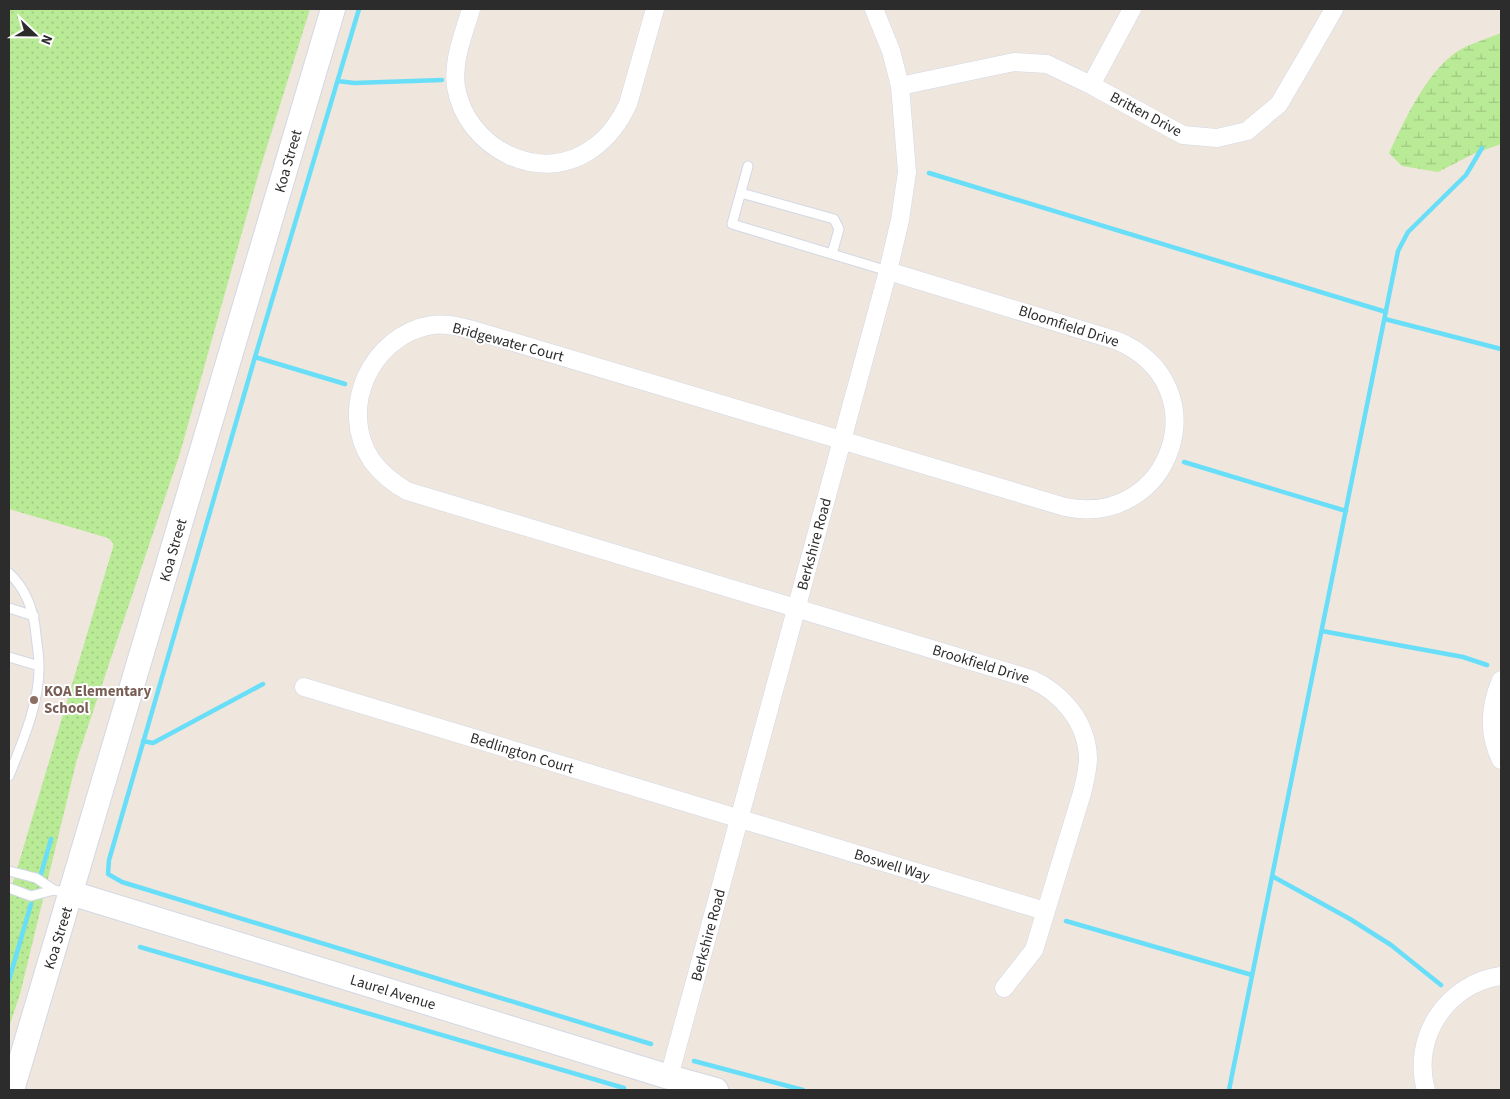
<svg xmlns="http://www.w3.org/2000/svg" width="1510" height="1099" font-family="'Source Sans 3',sans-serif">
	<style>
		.grass { fill: url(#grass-dots) }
		.wetland { fill: url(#wetland-marsh) }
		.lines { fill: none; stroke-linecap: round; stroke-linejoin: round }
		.stream { stroke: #68def9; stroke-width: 4.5 }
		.service-casing { stroke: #d2d8e6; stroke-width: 11 }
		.minor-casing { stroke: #d2d8e6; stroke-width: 19 }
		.secondary-casing { stroke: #d2d8e6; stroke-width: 26 }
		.service { stroke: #fff; stroke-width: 9 }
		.minor { stroke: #fff; stroke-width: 18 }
		.secondary { stroke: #fff; stroke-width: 24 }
		.education-dot { fill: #8d6e63; stroke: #fff; stroke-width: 2 }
		.labels { text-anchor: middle; stroke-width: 4; stroke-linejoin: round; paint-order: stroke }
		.street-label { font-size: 15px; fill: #2c2c2c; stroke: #fff }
		.education-label { font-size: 15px; font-weight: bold; fill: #785e54; stroke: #fff; text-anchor: start }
	</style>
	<defs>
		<pattern id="grass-dots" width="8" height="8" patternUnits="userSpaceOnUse" patternTransform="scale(1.25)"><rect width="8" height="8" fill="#b9ea95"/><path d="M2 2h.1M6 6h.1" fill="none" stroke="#9fc981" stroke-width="1.8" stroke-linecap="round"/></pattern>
		<pattern id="wetland-marsh" width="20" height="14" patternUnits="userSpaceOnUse" patternTransform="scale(1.25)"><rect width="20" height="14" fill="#b9ea95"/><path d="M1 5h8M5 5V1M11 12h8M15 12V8" fill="none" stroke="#9fc981"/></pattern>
	</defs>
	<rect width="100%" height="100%" fill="#efe6dd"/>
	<!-- grass -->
	<path class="grass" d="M 9,9 L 310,9 L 259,172 L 180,453 L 77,759 L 20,994 L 9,1027 L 9,896 L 113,547 L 113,543 L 108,538 L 9,509 Z"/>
	<!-- wetland -->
	<path class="wetland" d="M 1501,33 L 1501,144 L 1473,154 L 1438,172 L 1402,166 L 1389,153 C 1406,118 1429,65 1465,47 C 1476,42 1489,38 1501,33 Z"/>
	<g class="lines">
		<!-- stream -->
		<path class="stream" d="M 359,9 L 255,357 L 109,860 L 108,874 L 122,882 L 651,1044
			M 338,81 L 354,83 L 442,80
			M 929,173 L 1386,312
			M 1385,319 L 1501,349
			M 255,357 L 345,384
			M 1184,462 L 1346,511
			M 1322,631 L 1463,657 L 1487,665
			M 143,741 L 153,743 L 263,684
			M 41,874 L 51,839
			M 1272,876 L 1350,919 L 1391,945 L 1441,985
			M 1066,921 L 1252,975
			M 140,947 L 624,1088
			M 9,980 L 31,904
			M 694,1061 L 803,1090
			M 1229,1090 L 1398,251 L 1408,232 L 1466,175 L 1482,148"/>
		<!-- service casing -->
		<g class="service-casing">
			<path id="service" d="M 748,166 L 732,224 L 888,271
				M 741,193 L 834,219 L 839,229 L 832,254
				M 9,573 C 27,590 34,611 36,635 C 37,645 39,655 39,665 C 40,702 22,743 9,776
				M 9,608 L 34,616
				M 9,657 L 39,666
				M 9,871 L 36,878 L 54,890
				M 9,888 L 31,896 L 54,890 L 68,893"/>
		</g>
		<!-- minor casing -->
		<g class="minor-casing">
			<path id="minor" d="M 471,9 C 464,34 452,60 456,87 C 466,148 541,187 593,148 C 609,137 620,121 628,104 L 655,9
				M 1091,85 L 1132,9
				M 900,86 L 1014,62 L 1047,64 L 1091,85 L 1183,135 L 1217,138 L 1247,131 L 1279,104 L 1313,46 L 1334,9
				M 888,271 L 1118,341 C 1221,386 1171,529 1065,507 L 473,330 C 460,327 446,323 432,325 C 371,335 337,409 372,461 C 381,473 393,483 407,491 L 1031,679 C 1062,693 1087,722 1088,758 C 1088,769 1085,781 1082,793 L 1034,950 L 1004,988
				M 1501,680 C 1490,706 1488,734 1501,760
				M 304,687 L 1045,911
				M 669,1077 L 888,271 L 900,220 L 907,172 L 900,86 L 891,51 L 874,9
				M 1426,1090 C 1411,1038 1447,983 1501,976"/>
		</g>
		<!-- secondary casing -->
		<g class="secondary-casing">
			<path id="secondary" d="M 71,893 L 669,1077 L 716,1090
				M 12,1090 L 333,9"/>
		</g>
		<!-- service -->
		<use href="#service" class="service"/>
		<!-- minor -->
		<use href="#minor" class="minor"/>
		<!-- secondary -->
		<use href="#secondary" class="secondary"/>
	</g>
	<!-- markers -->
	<circle class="education-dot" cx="34" cy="700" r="5"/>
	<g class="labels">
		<!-- street labels -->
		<g class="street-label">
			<text transform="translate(1146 114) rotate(28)" y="5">Britten Drive</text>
			<text transform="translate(288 161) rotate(-74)" y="5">Koa Street</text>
			<text transform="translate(1069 326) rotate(18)" y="5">Bloomfield Drive</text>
			<text transform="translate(508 342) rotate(15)" y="5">Bridgewater Court</text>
			<text transform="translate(814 544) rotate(-75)" y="5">Berkshire Road</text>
			<text transform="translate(173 550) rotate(-74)" y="5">Koa Street</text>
			<text transform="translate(981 664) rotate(17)" y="5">Brookfield Drive</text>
			<text transform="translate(522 753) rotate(17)" y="5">Bedlington Court</text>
			<text transform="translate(892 865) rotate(17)" y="5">Boswell Way</text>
			<text transform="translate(708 935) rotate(-75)" y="5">Berkshire Road</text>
			<text transform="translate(58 938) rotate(-73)" y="5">Koa Street</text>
			<text transform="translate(393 992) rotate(17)" y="5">Laurel Avenue</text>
		</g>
		<!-- education labels -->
		<g class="education-label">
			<text x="44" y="696">KOA Elementary<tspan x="44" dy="17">School</tspan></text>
		</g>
	</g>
	<!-- border -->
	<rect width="1510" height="1099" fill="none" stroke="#2c2c2c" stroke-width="20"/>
	<!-- north arrow -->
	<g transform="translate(35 35) rotate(112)" stroke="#ffffff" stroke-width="4" paint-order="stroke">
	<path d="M0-4L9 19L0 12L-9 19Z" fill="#2c2c2c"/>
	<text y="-8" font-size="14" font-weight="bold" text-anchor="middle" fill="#2c2c2c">N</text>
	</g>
</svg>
